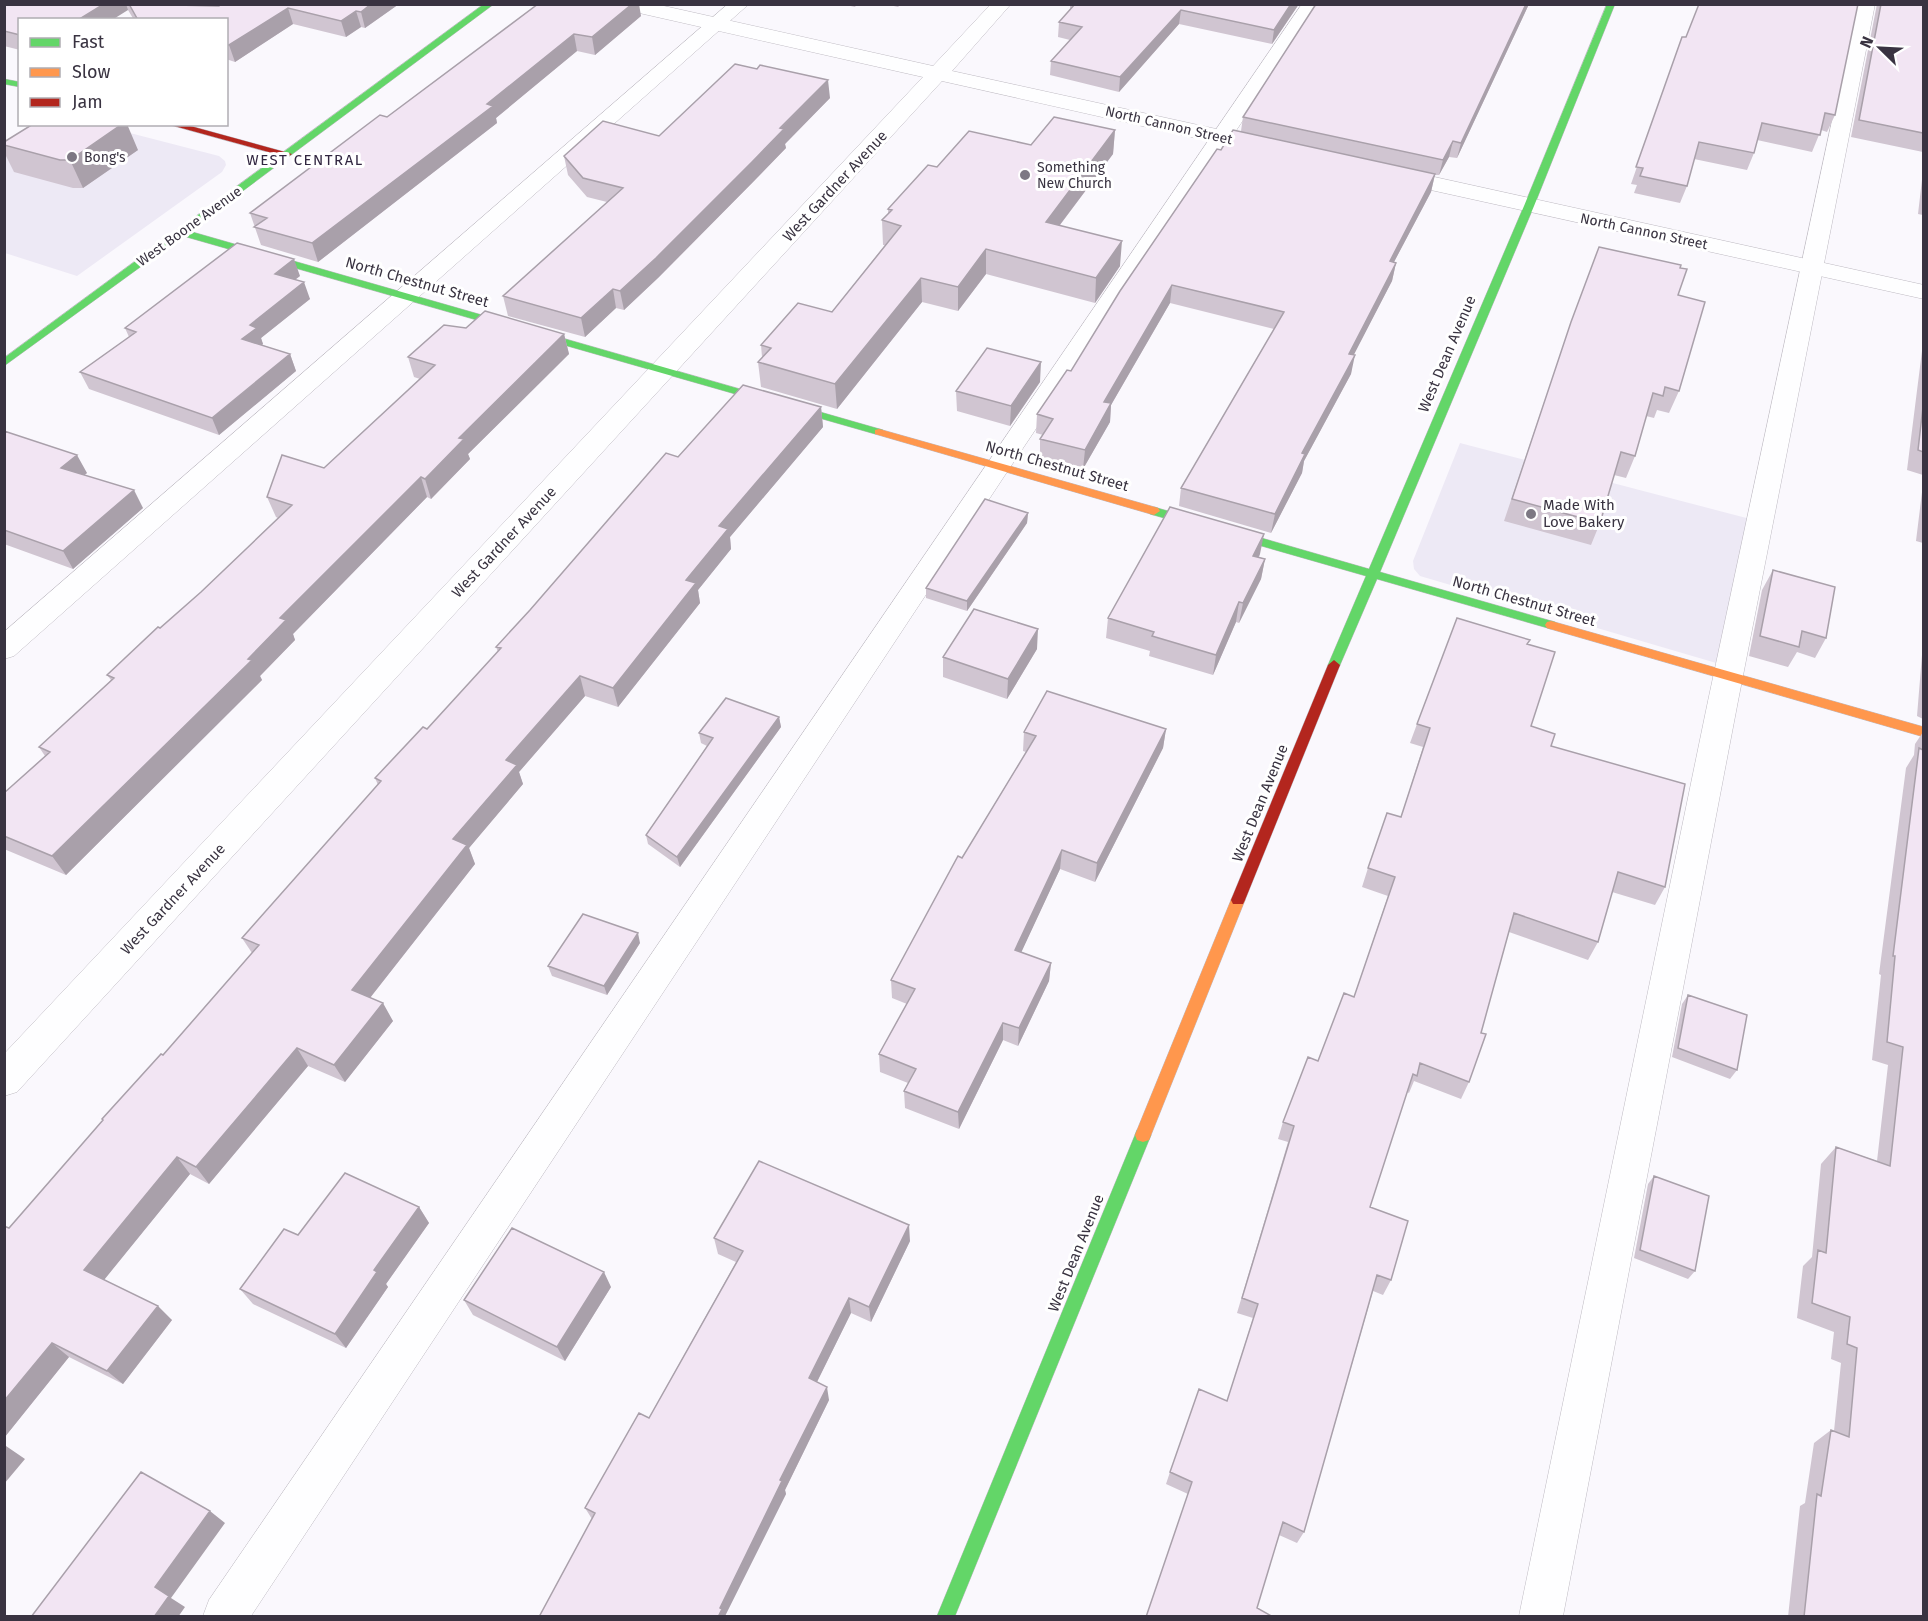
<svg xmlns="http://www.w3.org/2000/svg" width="1928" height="1621" font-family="'Fira Sans',sans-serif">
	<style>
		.built { fill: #ede9f5 }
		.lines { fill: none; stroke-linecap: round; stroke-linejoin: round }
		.lane-casing { stroke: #bebac2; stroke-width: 1 }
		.street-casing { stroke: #bebac2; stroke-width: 1 }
		.fast-casing { stroke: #bebac2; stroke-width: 1 }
		.slow-casing { stroke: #bebac2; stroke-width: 1 }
		.jam-casing { stroke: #bebac2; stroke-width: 1 }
		.lane { fill: #fefeff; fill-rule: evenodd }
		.street { fill: #fefeff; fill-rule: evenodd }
		.fast { fill: #63d668; fill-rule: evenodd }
		.slow { fill: #ff974d; fill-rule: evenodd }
		.jam { fill: #b3261e; fill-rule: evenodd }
		.wall { fill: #d0c5d1 }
		.shaded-wall { fill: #a9a0aa }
		.building { fill: #f2e5f3; stroke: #a9a0aa; stroke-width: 1.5 }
		.poi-dot { fill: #7d7883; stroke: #fff; stroke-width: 2 }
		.labels { text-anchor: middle; stroke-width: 6; stroke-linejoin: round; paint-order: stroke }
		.far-street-label { font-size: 14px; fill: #393341; stroke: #fff }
		.far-poi-label { font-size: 14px; fill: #393341; stroke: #fff; text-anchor: start }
		.far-quarter-label { font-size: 15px; letter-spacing: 1.5px; fill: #312640; stroke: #fff }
		.street-label { font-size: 15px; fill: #393341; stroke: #fff }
		.poi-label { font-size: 15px; fill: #393341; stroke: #fff; text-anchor: start }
	</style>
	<rect width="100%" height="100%" fill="#faf8fd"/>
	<!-- built -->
	<path class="built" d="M 52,125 L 99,125 L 219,156 L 225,161 L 226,165 L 222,172 L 77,276 L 5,253 L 5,155 Z
		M 1460,443 L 1754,520 L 1723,665 L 1420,576 L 1414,569 L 1413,561 Z"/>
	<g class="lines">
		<!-- lane casing -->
		<g class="lane-casing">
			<path id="lane" d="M 728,4 L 749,4 L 14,656 L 4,659 L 4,632 Z
				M 1302,4 L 1321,4 L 1007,472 L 251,1616 L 203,1616 L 209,1600 Z
				M 1857,4 L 1875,4 L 1738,701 L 1563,1616 L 1519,1616 L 1708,701 Z"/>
		</g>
		<!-- street casing -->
		<g class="street-casing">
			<path id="street" d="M 617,4 L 655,4 L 933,66 L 991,4 L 1011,4 L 952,71 L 1271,141 L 1279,143 L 1282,148 L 1279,153 L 1271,155 L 942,81 L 17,1092 L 4,1096 L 4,1054 L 923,77 L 626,10 L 619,8 Z
				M 1389,167 L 1924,285 L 1924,299 L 1381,179 L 1378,174 L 1381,169 Z"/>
		</g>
		<!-- fast casing -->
		<g class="fast-casing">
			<path id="fast" d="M 484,4 L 494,4 L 189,231 L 883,430 L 883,434 L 875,434 L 183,236 L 4,366 L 4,358 Z
				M 1607,4 L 1615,4 L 1534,206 L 1380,572 L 1555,622 L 1557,625 L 1551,629 L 1377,579 L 1340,665 L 1338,668 L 1330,668 L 1328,665 L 1366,576 L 1150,514 L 1148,511 L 1154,507 L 1369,569 L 1524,206 Z
				M 4,79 L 20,82 L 20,87 L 4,84 Z
				M 1143,1128 L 1149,1130 L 1151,1135 L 955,1616 L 937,1616 L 1135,1135 L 1137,1130 Z"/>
		</g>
		<!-- slow casing -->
		<g class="slow-casing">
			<path id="slow" d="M 879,429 L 1158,508 L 1160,511 L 1154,515 L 875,434 L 875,430 Z
				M 1551,621 L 1924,727 L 1924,737 L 1547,628 L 1545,625 L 1547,622 Z
				M 1238,894 L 1243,896 L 1245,900 L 1149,1140 L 1143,1142 L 1137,1140 L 1135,1135 L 1231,900 L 1233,896 Z"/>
		</g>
		<!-- jam casing -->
		<g class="jam-casing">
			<path id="jam" d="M 167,124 L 183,124 L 292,154 L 287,157 Z
				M 1334,660 L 1340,665 L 1245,900 L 1243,904 L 1233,904 L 1231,900 L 1328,665 Z"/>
		</g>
		<!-- lane -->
		<use href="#lane" class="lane"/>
		<!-- street -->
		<use href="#street" class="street"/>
		<!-- fast -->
		<use href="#fast" class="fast"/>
		<!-- slow -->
		<use href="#slow" class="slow"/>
		<!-- jam -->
		<use href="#jam" class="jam"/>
	</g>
	<!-- wall -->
	<path class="wall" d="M 4,4 L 217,4 L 216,6 L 399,4 L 365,28 L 361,27 L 346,37 L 293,24 L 235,62 L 226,59 L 226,20 L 134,20 L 128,10 L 20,20 L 20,50 L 4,46 Z
		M 538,4 L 641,16 L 595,55 L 577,51 L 496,118 L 497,123 L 318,262 L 261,245 L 250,213 L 387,117 Z
		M 842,4 L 857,4 L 855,7 Z
		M 885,4 L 901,4 L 898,7 Z
		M 1070,4 L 1299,4 L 1272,44 L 1179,24 L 1119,92 L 1050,75 L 1051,61 L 1070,40 L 1058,37 L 1059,22 L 1070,10 Z
		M 1529,4 L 1457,158 L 1449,157 L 1439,175 L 1435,175 L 1431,192 L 1394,262 L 1396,263 L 1392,281 L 1353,355 L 1351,374 L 1304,461 L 1302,473 L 1271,533 L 1179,506 L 1181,488 L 1274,329 L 1170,303 L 1111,405 L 1110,422 L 1083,469 L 1040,457 L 1040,439 L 1043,435 L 1036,433 L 1037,414 L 1071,371 L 1221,150 L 1241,131 L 1243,117 Z
		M 1877,4 L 1923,4 L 1923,152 L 1851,137 Z
		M 1682,37 L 1835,115 L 1827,132 L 1821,130 L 1812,152 L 1757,140 L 1754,153 L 1747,170 L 1694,159 L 1687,186 L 1680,203 L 1634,193 L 1637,185 L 1631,184 Z
		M 757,69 L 830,98 L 785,144 L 786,148 L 754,181 L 659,277 L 624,310 L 616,308 L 585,337 L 508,316 L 503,296 L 607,202 L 587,197 L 568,175 L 564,156 L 659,136 Z
		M 1115,130 L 1113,154 L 1060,225 L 1120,266 L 1095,303 L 986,274 L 958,311 L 922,302 L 837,409 L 761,387 L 758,362 L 762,357 L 761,345 L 832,312 L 885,245 L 883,245 L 882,220 L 888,214 L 888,209 L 937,167 L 1031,145 Z
		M 4,142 L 138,150 L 83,188 L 73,188 L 14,172 L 4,152 Z
		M 1923,171 L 1923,215 L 1918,214 Z
		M 1680,268 L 1678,295 L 1679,391 L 1669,413 L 1657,410 L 1654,418 L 1646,416 L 1635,456 L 1626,478 L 1614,475 L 1600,523 L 1591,545 L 1504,521 L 1571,322 Z
		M 300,276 L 295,280 L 310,299 L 261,338 L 263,344 L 262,345 L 290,354 L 296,371 L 219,435 L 89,389 L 80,372 L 129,337 L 125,328 Z
		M 466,328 L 564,334 L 569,354 L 468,454 L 470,459 L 431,499 L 427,497 L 293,634 L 295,640 L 260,676 L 262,680 L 66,875 L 4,849 L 4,793 L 45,756 L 39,747 L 111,680 L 107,675 L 201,592 L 278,518 L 276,517 L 267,497 L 324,468 L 420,379 L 414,377 L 408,357 Z
		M 1923,343 L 1923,475 L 1907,470 Z
		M 1040,382 L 1010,426 L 957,411 L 956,391 Z
		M 821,407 L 823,427 L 730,537 L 731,549 L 698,590 L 700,603 L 618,707 L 585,696 L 519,772 L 523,784 L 469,848 L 475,864 L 370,998 L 393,1021 L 345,1082 L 308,1066 L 209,1184 L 190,1174 L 104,1279 L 172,1320 L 123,1384 L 69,1357 L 4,1438 L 103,1120 L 102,1119 L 163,1055 L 252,953 L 242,938 L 378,785 L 375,778 L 427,729 L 498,652 L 496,647 L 678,457 Z
		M 4,431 L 87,473 L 84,475 L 143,508 L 73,569 L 4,544 Z
		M 1923,484 L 1923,543 L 1916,541 Z
		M 1028,513 L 1027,523 L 967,611 L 926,598 L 926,588 Z
		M 1260,554 L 1259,557 L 1265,559 L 1261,579 L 1239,623 L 1236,622 L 1213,675 L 1149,656 L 1150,651 L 1106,638 L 1108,618 Z
		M 1773,570 L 1826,638 L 1815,658 L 1797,652 L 1788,667 L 1749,656 L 1762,590 Z
		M 1528,644 L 1531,726 L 1551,746 L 1665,887 L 1655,905 L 1612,892 L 1598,942 L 1588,960 L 1509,932 L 1481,1033 L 1469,1082 L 1461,1099 L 1414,1081 L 1409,1093 L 1407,1092 L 1370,1207 L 1391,1280 L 1383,1295 L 1373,1291 L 1304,1532 L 1297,1543 L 1279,1535 L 1257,1608 L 1146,1617 L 1188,1494 L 1166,1484 L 1170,1472 L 1227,1401 L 1253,1318 L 1237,1313 L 1288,1142 L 1278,1139 L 1283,1122 L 1354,997 L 1388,896 L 1362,887 L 1368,868 L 1401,817 L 1423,747 L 1410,743 L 1417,724 Z
		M 1037,649 L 1007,699 L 943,677 L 943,657 Z
		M 1923,652 L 1923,719 L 1917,716 L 1922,655 Z
		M 779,717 L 781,727 L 680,867 L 648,844 L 646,835 L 707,746 L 701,743 L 699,733 Z
		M 1166,729 L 1163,748 L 1095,882 L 1060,869 L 1021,952 L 1051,963 L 1049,981 L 1018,1046 L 1003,1040 L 959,1129 L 905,1108 L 904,1091 L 908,1083 L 880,1072 L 879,1054 L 907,1004 L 892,998 L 891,980 L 962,858 L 1026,752 L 1023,751 L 1024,732 Z
		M 1923,732 L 1923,1617 L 1788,1617 L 1800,1506 L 1805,1503 L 1814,1443 L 1831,1430 L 1834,1431 L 1841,1363 L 1831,1359 L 1834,1332 L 1797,1318 L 1803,1266 L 1812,1257 L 1821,1164 L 1836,1147 L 1877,1161 L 1888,1065 L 1872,1060 L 1881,975 L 1879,974 L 1906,768 L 1914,755 L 1915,744 Z
		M 640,943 L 607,995 L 552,976 L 548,966 Z
		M 1688,995 L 1737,1070 L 1730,1079 L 1672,1057 L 1682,1004 Z
		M 1654,1176 L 1695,1271 L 1688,1279 L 1634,1258 L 1648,1184 Z
		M 419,1207 L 429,1223 L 386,1284 L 388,1287 L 346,1348 L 253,1304 L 240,1289 L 298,1235 Z
		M 714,1238 L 910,1241 L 871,1322 L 851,1313 L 817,1382 L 829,1400 L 785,1490 L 786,1494 L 725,1616 L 592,1519 L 585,1508 L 649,1418 L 736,1262 L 718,1254 Z
		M 611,1287 L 565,1361 L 473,1315 L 464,1300 Z"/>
	<!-- shaded-wall -->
	<path class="shaded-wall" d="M 104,4 L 126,4 L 128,10 L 112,20 L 78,20 Z
		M 371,4 L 399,4 L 365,28 L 361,12 Z
		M 632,4 L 639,4 L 641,16 L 595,55 L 592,37 Z
		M 1291,4 L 1299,4 L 1272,44 L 1274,30 Z
		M 1526,4 L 1529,4 L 1457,158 L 1461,143 Z
		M 288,8 L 293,24 L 235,62 L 229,45 Z
		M 1181,10 L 1179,24 L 1119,92 L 1120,77 Z
		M 356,11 L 361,27 L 346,37 L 341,21 Z
		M 574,34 L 577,51 L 496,118 L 497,123 L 318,262 L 312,243 Z
		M 828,80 L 830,98 L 785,144 L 786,148 L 754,181 L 659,277 L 624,310 L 620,291 Z
		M 122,124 L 127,124 L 138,150 L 83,188 L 70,160 Z
		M 1115,130 L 1113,154 L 1044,246 L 1046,222 Z
		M 1453,141 L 1449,157 L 1439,175 L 1443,160 Z
		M 1435,174 L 1431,192 L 1385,279 L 1390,261 Z
		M 1122,241 L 1120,266 L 1095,303 L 1096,278 Z
		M 986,249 L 986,274 L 958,311 L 958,287 Z
		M 294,259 L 300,276 L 281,290 L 275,274 Z
		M 1396,263 L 1392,281 L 1345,372 L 1349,354 Z
		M 921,278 L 922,302 L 837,409 L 835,384 Z
		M 304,282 L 310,299 L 261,338 L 263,344 L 249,356 L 242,339 L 250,325 Z
		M 1172,285 L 1170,303 L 1111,405 L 1110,422 L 1083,469 L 1085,450 L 1104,402 Z
		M 613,289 L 616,308 L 585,337 L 581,318 Z
		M 564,334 L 569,354 L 468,454 L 470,459 L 431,499 L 425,479 L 459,438 Z
		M 290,354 L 296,371 L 219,435 L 212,418 Z
		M 1355,355 L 1351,374 L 1304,461 L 1302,473 L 1271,533 L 1275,514 L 1302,453 Z
		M 1041,362 L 1040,382 L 1010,426 L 1011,406 Z
		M 821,407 L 823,427 L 730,537 L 731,549 L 698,590 L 700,603 L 618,707 L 613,688 L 686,580 L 719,526 Z
		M 77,455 L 87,473 L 71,486 L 61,468 Z
		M 421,477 L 427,497 L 293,634 L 295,640 L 260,676 L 262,680 L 66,875 L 52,856 L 248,659 L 280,618 Z
		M 134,490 L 143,508 L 73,569 L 63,551 Z
		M 1028,513 L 1027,523 L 967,611 L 967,601 Z
		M 1264,534 L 1260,554 L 1249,576 L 1253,556 Z
		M 1265,559 L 1261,579 L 1239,623 L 1243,603 Z
		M 1239,602 L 1236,622 L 1213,675 L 1216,655 Z
		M 1038,629 L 1037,649 L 1007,699 L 1008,679 Z
		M 580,676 L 585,696 L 519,772 L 523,784 L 469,848 L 475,864 L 362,1008 L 352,990 L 506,760 Z
		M 779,717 L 781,727 L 680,867 L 677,857 Z
		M 1166,729 L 1163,748 L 1095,882 L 1097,863 Z
		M 1062,850 L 1060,869 L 1014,968 L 1015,950 Z
		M 638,933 L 640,943 L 607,995 L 604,986 Z
		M 1051,963 L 1049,981 L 1018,1046 L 1019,1028 Z
		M 383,1003 L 393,1021 L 345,1082 L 334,1065 Z
		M 1003,1023 L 1003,1040 L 959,1129 L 958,1112 Z
		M 297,1048 L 308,1066 L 209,1184 L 196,1167 Z
		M 177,1157 L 190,1174 L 100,1285 L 84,1270 Z
		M 419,1207 L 429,1223 L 386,1284 L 388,1287 L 346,1348 L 335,1334 L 374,1270 Z
		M 909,1225 L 910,1241 L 871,1322 L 869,1307 Z
		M 604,1272 L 611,1287 L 565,1361 L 557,1347 Z
		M 849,1298 L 851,1313 L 812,1392 L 809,1378 Z
		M 158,1306 L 172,1320 L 123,1384 L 107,1371 Z
		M 52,1343 L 69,1357 L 4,1438 L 4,1401 Z
		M 827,1387 L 829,1400 L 785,1490 L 786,1494 L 725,1616 L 718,1617 L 720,1608 L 780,1480 Z
		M 6,1446 L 25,1459 L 4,1484 L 4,1448 Z
		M 210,1511 L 225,1523 L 171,1598 L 185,1607 L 178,1617 L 154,1617 L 155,1587 Z"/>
	<!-- building -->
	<path class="building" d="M 4,4 L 104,4 L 78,20 L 20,20 L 20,35 L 4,31 Z
		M 129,4 L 219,6 L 220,4 L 371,4 L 361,12 L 356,11 L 341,21 L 288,8 L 229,45 L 226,45 L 226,20 L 138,20 Z
		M 538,4 L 632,4 L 592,37 L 574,34 L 487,104 L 493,106 L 312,243 L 254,227 L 267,218 L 250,213 L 380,115 L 387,117 Z
		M 1075,4 L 1291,4 L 1274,30 L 1181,10 L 1120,77 L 1051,61 L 1082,27 L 1059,22 Z
		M 1316,4 L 1526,4 L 1461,143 L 1453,141 L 1443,160 L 1243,117 Z
		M 1699,4 L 1858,4 L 1835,115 L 1825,113 L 1820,135 L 1762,123 L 1754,153 L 1699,142 L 1687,186 L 1640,176 L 1643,168 L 1636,167 L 1682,37 L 1686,37 Z
		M 1881,4 L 1923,4 L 1923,133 L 1859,120 Z
		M 735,64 L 757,69 L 760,65 L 828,80 L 780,128 L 784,129 L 752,162 L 656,258 L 620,291 L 613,289 L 581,318 L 503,296 L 623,188 L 583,178 L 564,156 L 603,121 L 659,136 Z
		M 1054,117 L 1115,130 L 1046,222 L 1122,241 L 1096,278 L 986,249 L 958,287 L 921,278 L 835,384 L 758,362 L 771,348 L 761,345 L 798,303 L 832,312 L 901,226 L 882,220 L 892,210 L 888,209 L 928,165 L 937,167 L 969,131 L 1031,145 Z
		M 33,124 L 122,124 L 70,160 L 60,160 L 4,145 L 4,142 Z
		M 1233,130 L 1435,174 L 1390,261 L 1396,263 L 1349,354 L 1355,355 L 1302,453 L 1305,454 L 1275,514 L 1181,488 L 1284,312 L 1172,285 L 1104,402 L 1111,403 L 1085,450 L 1040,439 L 1053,419 L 1037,414 L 1067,370 L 1071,371 L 1120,291 L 1217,149 L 1221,150 Z
		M 237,243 L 294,259 L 275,274 L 304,282 L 250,325 L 257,328 L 242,339 L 290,354 L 212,418 L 80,372 L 136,332 L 125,328 Z
		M 1599,247 L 1681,265 L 1680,268 L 1687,269 L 1678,295 L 1705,302 L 1679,391 L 1665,387 L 1663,396 L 1653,393 L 1635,456 L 1621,452 L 1600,523 L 1512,499 L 1571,322 Z
		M 485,311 L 564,334 L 459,438 L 464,439 L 425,479 L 421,477 L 280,618 L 286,620 L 248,659 L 252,660 L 52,856 L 4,836 L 4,793 L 50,752 L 39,747 L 114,678 L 107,675 L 158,627 L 160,628 L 201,592 L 292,505 L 267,497 L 282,455 L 324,468 L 435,365 L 408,357 L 444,325 L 466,328 Z
		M 987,348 L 1041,362 L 1011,406 L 956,391 Z
		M 743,385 L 821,407 L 719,526 L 728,529 L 686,580 L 696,583 L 613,688 L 580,676 L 506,760 L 517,765 L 453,839 L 467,845 L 352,990 L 383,1003 L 334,1065 L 297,1048 L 196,1167 L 177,1157 L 84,1270 L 158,1306 L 107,1371 L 52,1343 L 4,1401 L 4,1226 L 9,1228 L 103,1120 L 102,1119 L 161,1054 L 163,1055 L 259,945 L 242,938 L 381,781 L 375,778 L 423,727 L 427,729 L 501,648 L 496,647 L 530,610 L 666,453 L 678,457 Z
		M 1923,407 L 1923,452 L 1918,450 Z
		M 4,431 L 77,455 L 61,468 L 134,490 L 63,551 L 4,530 Z
		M 985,499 L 1028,513 L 967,601 L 926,588 Z
		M 1170,507 L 1264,534 L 1253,556 L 1265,559 L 1243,603 L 1239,602 L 1216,655 L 1152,636 L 1154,632 L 1108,618 Z
		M 1773,570 L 1835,587 L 1826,638 L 1802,631 L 1799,647 L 1760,636 Z
		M 974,609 L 1038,629 L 1008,679 L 943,657 Z
		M 1457,618 L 1530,640 L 1527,644 L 1555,652 L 1531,726 L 1555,734 L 1551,746 L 1685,784 L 1665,887 L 1618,872 L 1598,942 L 1514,913 L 1481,1033 L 1486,1034 L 1469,1082 L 1420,1063 L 1417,1076 L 1413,1074 L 1370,1207 L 1408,1221 L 1391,1280 L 1377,1275 L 1304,1532 L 1283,1522 L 1257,1608 L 1273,1617 L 1146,1617 L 1192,1482 L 1170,1472 L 1199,1389 L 1227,1401 L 1258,1304 L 1242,1298 L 1294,1126 L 1283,1122 L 1308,1057 L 1318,1061 L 1344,993 L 1354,997 L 1395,877 L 1368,868 L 1387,813 L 1401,817 L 1430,728 L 1417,724 Z
		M 1047,691 L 1166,729 L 1097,863 L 1062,850 L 1015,950 L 1051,963 L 1019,1028 L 1003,1023 L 958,1112 L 904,1091 L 916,1069 L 879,1054 L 915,989 L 891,980 L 958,856 L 962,858 L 1036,736 L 1024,732 Z
		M 726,698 L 779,717 L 677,857 L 646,835 L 713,738 L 699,733 Z
		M 1919,748 L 1923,750 L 1923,1617 L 1804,1617 L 1817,1494 L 1821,1496 L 1831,1430 L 1849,1437 L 1857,1348 L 1847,1344 L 1850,1317 L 1812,1303 L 1818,1250 L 1826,1253 L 1836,1147 L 1890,1166 L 1903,1047 L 1887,1042 L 1895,956 L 1893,956 Z
		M 583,914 L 638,933 L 604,986 L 548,966 Z
		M 1688,995 L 1747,1015 L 1737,1070 L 1678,1048 Z
		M 759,1161 L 909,1225 L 869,1307 L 849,1298 L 809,1378 L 827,1387 L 780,1480 L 782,1481 L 720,1608 L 722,1609 L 718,1617 L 539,1617 L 595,1513 L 585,1508 L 639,1413 L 649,1418 L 743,1251 L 714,1238 Z
		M 345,1173 L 419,1207 L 374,1270 L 377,1272 L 335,1334 L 240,1289 L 284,1229 L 298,1235 Z
		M 1654,1176 L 1709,1196 L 1695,1271 L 1640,1250 Z
		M 512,1228 L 604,1272 L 557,1347 L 464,1300 Z
		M 141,1472 L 210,1511 L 155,1587 L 169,1596 L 154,1617 L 31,1617 Z"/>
	<!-- markers -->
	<g class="poi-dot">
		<circle cx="72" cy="157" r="6"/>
		<circle cx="1025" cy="175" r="6"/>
		<circle cx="1531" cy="514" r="6"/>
	</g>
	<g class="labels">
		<!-- far-street labels -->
		<g class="far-street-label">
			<text transform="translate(1169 125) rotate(13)" y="5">North Cannon Street</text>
			<text transform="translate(189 226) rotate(-36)" y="5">West Boone Avenue</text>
			<text transform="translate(1644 231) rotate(12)" y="5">North Cannon Street</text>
		</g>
		<!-- far-poi labels -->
		<g class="far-poi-label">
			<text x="84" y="162">Bong's</text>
			<text x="1037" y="172">Something<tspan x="1037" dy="16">New Church</tspan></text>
		</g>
		<!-- far-quarter labels -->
		<g class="far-quarter-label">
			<text x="305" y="165">WEST CENTRAL</text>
		</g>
		<!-- street labels -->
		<g class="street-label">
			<text transform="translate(835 186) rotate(-47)" y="5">West Gardner Avenue</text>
			<text transform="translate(417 282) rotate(16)" y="5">North Chestnut Street</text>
			<text transform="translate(1447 354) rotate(-67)" y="5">West Dean Avenue</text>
			<text transform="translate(1057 466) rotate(16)" y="5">North Chestnut Street</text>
			<text transform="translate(504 542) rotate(-47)" y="5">West Gardner Avenue</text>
			<text transform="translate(1524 601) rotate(16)" y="5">North Chestnut Street</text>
			<text transform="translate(1260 803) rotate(-68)" y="5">West Dean Avenue</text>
			<text transform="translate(173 899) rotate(-47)" y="5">West Gardner Avenue</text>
			<text transform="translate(1076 1253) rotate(-68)" y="5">West Dean Avenue</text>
		</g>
		<!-- poi labels -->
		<g class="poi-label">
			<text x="1543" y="510">Made With<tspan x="1543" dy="17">Love Bakery</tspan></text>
		</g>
	</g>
	<!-- border -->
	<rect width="1928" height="1621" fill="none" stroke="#393341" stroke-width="12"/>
	<!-- legend -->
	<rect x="18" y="18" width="210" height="108" fill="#ffffff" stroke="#b0adb3" stroke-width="1.5"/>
	<rect x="30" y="38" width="30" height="9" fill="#63d668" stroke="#b0adb3" stroke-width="1.5"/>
	<text x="72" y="48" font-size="18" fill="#393341">Fast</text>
	<rect x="30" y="68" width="30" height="9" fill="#ff974d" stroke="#b0adb3" stroke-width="1.5"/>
	<text x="72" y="78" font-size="18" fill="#393341">Slow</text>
	<rect x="30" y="98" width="30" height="9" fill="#b3261e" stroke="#b0adb3" stroke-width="1.5"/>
	<text x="72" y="108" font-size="18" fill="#393341">Jam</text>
	<!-- north arrow -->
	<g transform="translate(1880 48) rotate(294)" stroke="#ffffff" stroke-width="4.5" paint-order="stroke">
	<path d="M0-4.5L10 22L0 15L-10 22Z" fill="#393341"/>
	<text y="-9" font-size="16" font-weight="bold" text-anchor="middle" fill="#393341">N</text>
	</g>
</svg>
